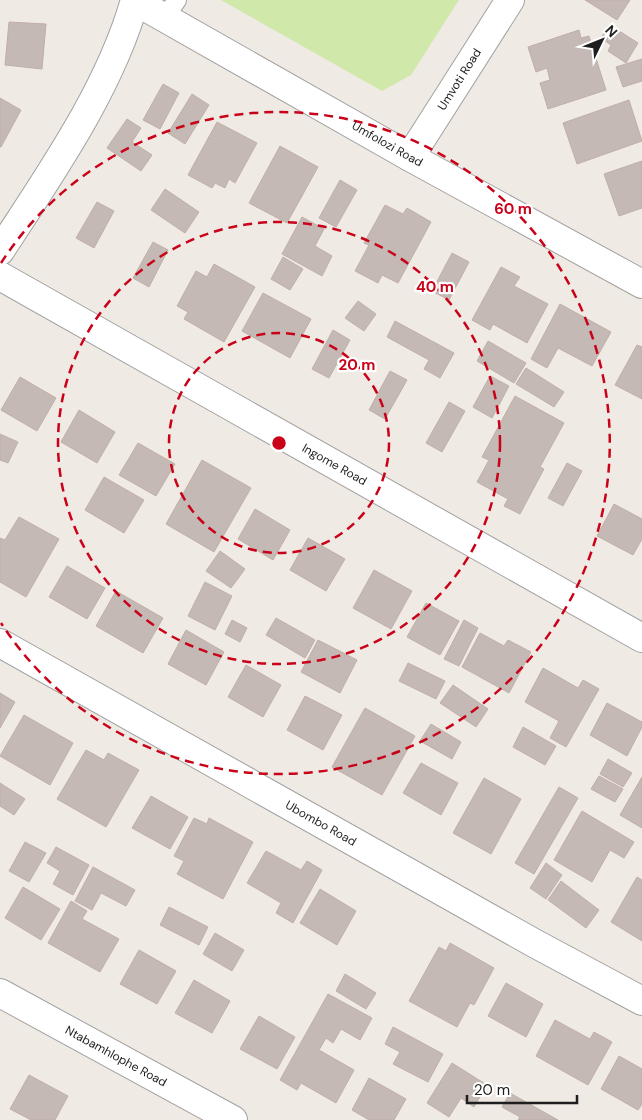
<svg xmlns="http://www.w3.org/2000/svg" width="642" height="1120" font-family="'DM Sans',sans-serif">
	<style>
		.grass { fill: #d0e9aa }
		.building { fill: #c4b9b4; stroke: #c1afa7 }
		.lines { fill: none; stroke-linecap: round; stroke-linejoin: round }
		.service-casing { stroke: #a2a2a2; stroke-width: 20 }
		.minor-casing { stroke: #a2a2a2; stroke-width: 30 }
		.service { stroke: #fff; stroke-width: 18 }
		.minor { stroke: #fff; stroke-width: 28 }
		.ring { fill: none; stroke: #ca0219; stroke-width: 2.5; stroke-dasharray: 9 6 }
		.labels { text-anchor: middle; stroke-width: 4.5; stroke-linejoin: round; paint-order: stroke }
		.street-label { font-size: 12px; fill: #1e1e1e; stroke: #fff }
		.centre { fill: #ca0219; stroke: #fff; stroke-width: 2.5 }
		.ring-label { font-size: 15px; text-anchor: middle; font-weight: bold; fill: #ca0219; stroke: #fff; stroke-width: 4.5; stroke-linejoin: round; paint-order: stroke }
	</style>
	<rect width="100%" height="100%" fill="#efeae4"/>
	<!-- grass -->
	<path class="grass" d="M 221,0 L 459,0 L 411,75 L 382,91 Z"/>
	<!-- building -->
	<path class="building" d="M 585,0 L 630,0 L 617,20 Z
		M 9,22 L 46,24 L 42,69 L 5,65 Z
		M 610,25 L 638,43 L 626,63 L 608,51 L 611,45 L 601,38 Z
		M 579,30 L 581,38 L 589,36 L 606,90 L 548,109 L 540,83 L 550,80 L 547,68 L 536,72 L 528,47 Z
		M 642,59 L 642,81 L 623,87 L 616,67 Z
		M 163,84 L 179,93 L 160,129 L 143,120 Z
		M 192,94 L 209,105 L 185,144 L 168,133 Z
		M 0,98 L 21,110 L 1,147 L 0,147 Z
		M 629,100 L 642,141 L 577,164 L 563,123 Z
		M 127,119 L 141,128 L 132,142 L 152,155 L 141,171 L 107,148 Z
		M 217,122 L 257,143 L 235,183 L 229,179 L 225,188 L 215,183 L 212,188 L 188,175 Z
		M 280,146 L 318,167 L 287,223 L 249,203 Z
		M 642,161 L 642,208 L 619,216 L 604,174 Z
		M 340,180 L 357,190 L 336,227 L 319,218 Z
		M 165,189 L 199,212 L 185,233 L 151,210 Z
		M 97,202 L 114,211 L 94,248 L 76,238 Z
		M 385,205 L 403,214 L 407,208 L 431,222 L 398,283 L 382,275 L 378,283 L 355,271 L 369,245 L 364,243 Z
		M 302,217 L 324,229 L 315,246 L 332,256 L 322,276 L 282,254 Z
		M 153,242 L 168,250 L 149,287 L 133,278 Z
		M 452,253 L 469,262 L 449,300 L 432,291 Z
		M 283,257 L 303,269 L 290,290 L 271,279 Z
		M 214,264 L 255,287 L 224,342 L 184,319 L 188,312 L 177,306 L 196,271 L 207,277 Z
		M 501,267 L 520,277 L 514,286 L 548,304 L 527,343 L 493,324 L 490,330 L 472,320 Z
		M 263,293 L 311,319 L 290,358 L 242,331 Z
		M 358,301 L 376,314 L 364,331 L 345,318 Z
		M 560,304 L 611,332 L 592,366 L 558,348 L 547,368 L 531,359 Z
		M 395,321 L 454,353 L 440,378 L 424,369 L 429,360 L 387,337 Z
		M 333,330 L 350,340 L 329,378 L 312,369 Z
		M 488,341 L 526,363 L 514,383 L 477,361 Z
		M 637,345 L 642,347 L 642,399 L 615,385 Z
		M 526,368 L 564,392 L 554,407 L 516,384 Z
		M 390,371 L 407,380 L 385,419 L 369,410 Z
		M 490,376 L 509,386 L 492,418 L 473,407 Z
		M 20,377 L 56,398 L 37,431 L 1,410 Z
		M 515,396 L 564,423 L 540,467 L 544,469 L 520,514 L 504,506 L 508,499 L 477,482 L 489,460 L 482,457 Z
		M 449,402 L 465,411 L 442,452 L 426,443 Z
		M 79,410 L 115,432 L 97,463 L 61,442 Z
		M 0,434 L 18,442 L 8,463 L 0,460 Z
		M 138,443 L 175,464 L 156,496 L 119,475 Z
		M 202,460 L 251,488 L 214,552 L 166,524 Z
		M 567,463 L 582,471 L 563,506 L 548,498 Z
		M 104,477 L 144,500 L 124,533 L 85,510 Z
		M 614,504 L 642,519 L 642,539 L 633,555 L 597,536 Z
		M 255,509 L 290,530 L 273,560 L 238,539 Z
		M 19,517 L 59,539 L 26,597 L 0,582 L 0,538 L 5,540 Z
		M 308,538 L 345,559 L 326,591 L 290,570 Z
		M 220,551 L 245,569 L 231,588 L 206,571 Z
		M 67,566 L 105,588 L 87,619 L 49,597 Z
		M 374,570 L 412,591 L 391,629 L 353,608 Z
		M 205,582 L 232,596 L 215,630 L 188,616 Z
		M 116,591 L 163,618 L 143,653 L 96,626 Z
		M 426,603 L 459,621 L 440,655 L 407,637 Z
		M 276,618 L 315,640 L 305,658 L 266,635 Z
		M 232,620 L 247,628 L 240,642 L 225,634 Z
		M 464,620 L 478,628 L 459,666 L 444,659 Z
		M 186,630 L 224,652 L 206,685 L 168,664 Z
		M 480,633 L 504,646 L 508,640 L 531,652 L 509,693 L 462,667 Z
		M 318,640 L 357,660 L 340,693 L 301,672 Z
		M 408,663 L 445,681 L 436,699 L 399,681 Z
		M 246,665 L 281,685 L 263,717 L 228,697 Z
		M 543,668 L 578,688 L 583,680 L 599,689 L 566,747 L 550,738 L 559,721 L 525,702 Z
		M 453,685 L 488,709 L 476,727 L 440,703 Z
		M 0,693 L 15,702 L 0,728 Z
		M 305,696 L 342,715 L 323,750 L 287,730 Z
		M 607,703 L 642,722 L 642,727 L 627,756 L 590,735 Z
		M 365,708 L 415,736 L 382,795 L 332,767 Z
		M 24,715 L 73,743 L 50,785 L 0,756 Z
		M 431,724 L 461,742 L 452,759 L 420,741 Z
		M 523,727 L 556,746 L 545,765 L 513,747 Z
		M 86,750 L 104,760 L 108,753 L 139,770 L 106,827 L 57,799 Z
		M 608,759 L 632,773 L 623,787 L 600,774 Z
		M 421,763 L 458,783 L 441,815 L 403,793 Z
		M 599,776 L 623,789 L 615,802 L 591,789 Z
		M 642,777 L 642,828 L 620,815 Z
		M 484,778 L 521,799 L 491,854 L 453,833 Z
		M 0,783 L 25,799 L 14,815 L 0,806 Z
		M 559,787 L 578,798 L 534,874 L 515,863 Z
		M 151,796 L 188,817 L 170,849 L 132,828 Z
		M 582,811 L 634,842 L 624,858 L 610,850 L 592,882 L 554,860 Z
		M 194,818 L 207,824 L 209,818 L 253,842 L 223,899 L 177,874 L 184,861 L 174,856 Z
		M 25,842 L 46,853 L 29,882 L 9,871 Z
		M 56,847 L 89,865 L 73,895 L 53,884 L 60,871 L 47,863 Z
		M 266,851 L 301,870 L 307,861 L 322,870 L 293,923 L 276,913 L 281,903 L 247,883 Z
		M 546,863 L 562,875 L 546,899 L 530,888 Z
		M 93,867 L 135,890 L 126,906 L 101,893 L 92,910 L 75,901 Z
		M 637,877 L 642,880 L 642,941 L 611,922 Z
		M 561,881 L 599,910 L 586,928 L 548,900 Z
		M 23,887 L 60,909 L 41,940 L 5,918 Z
		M 320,889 L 356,911 L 337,945 L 300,923 Z
		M 71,901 L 87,911 L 82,919 L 119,939 L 100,972 L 48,943 Z
		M 169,907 L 208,927 L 199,945 L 160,925 Z
		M 215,933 L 244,950 L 232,971 L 203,954 Z
		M 450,943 L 494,968 L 474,1005 L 470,1003 L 457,1027 L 409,1001 L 439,947 L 446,951 Z
		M 139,950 L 176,971 L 157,1004 L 120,984 Z
		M 345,974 L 376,993 L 366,1009 L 336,991 Z
		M 194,980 L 230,1001 L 212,1033 L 175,1013 Z
		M 506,983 L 543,1004 L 526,1037 L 488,1016 Z
		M 328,994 L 372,1018 L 360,1040 L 341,1029 L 333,1043 L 326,1038 L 319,1050 L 354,1070 L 336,1103 L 301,1083 L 297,1090 L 280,1080 Z
		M 259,1016 L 295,1037 L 277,1069 L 240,1049 Z
		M 555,1020 L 590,1039 L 594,1032 L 612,1042 L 588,1085 L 536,1056 Z
		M 393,1027 L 443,1054 L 428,1082 L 393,1064 L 400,1052 L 385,1044 Z
		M 619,1056 L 642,1069 L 642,1104 L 638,1110 L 601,1089 Z
		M 452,1063 L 487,1085 L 474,1107 L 461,1098 L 449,1117 L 427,1103 Z
		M 29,1075 L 68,1096 L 55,1120 L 31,1120 L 10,1109 Z
		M 369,1078 L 406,1099 L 394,1120 L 369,1120 L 352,1110 Z
		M 510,1093 L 558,1120 L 518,1120 L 520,1117 L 502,1107 Z"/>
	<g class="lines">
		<!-- service casing -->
		<g class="service-casing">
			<path id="service" d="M 164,19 L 177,0"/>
		</g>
		<!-- minor casing -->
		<g class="minor-casing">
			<g id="minor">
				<path id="s1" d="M 135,1 L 410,157 L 642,284"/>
				<path id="s2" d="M 410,157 L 510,0"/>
				<path d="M 0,251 C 50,174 110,89 135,0"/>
				<path id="s3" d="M 0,276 L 642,638"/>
				<path id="s4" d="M 0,643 L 534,943 L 642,1001"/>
				<path id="s5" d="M 0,993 L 233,1120"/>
			</g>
		</g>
		<!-- service -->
		<use href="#service" class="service"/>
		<!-- minor -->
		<use href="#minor" class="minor"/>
	</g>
	<!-- distance rings -->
	<g class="ring">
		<circle cx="279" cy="443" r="110"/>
		<circle cx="279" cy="443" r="221"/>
		<path d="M1 263A331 331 0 1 1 1 623"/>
	</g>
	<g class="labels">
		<!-- street labels -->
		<g class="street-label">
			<text dy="4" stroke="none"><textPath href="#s2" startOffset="92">Umvoti Road</textPath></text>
			<text dy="4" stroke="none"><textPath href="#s1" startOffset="290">Umfolozi Road</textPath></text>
			<text dy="4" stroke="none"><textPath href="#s3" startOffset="384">Ingome Road</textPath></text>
			<text dy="4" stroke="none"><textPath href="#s4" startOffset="368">Ubombo Road</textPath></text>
			<text dy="4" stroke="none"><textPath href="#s5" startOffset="132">Ntabamhlophe Road</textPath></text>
		</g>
	</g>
	<circle cx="279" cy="443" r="8" class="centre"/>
	<g class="ring-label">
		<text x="513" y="214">60 m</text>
		<text x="435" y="292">40 m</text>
		<text x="357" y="370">20 m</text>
	</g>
	<!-- north arrow -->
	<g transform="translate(602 40) rotate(47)" stroke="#ffffff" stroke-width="4" paint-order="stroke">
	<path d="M0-4L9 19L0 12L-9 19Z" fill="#1e1e1e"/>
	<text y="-8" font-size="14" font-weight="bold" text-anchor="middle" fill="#1e1e1e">N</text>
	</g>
	<!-- scale -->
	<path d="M467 1095v8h110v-8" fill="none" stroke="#1e1e1e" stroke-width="2.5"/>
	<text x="474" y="1095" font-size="15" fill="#1e1e1e" stroke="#ffffff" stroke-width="4" paint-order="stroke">20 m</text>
</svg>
